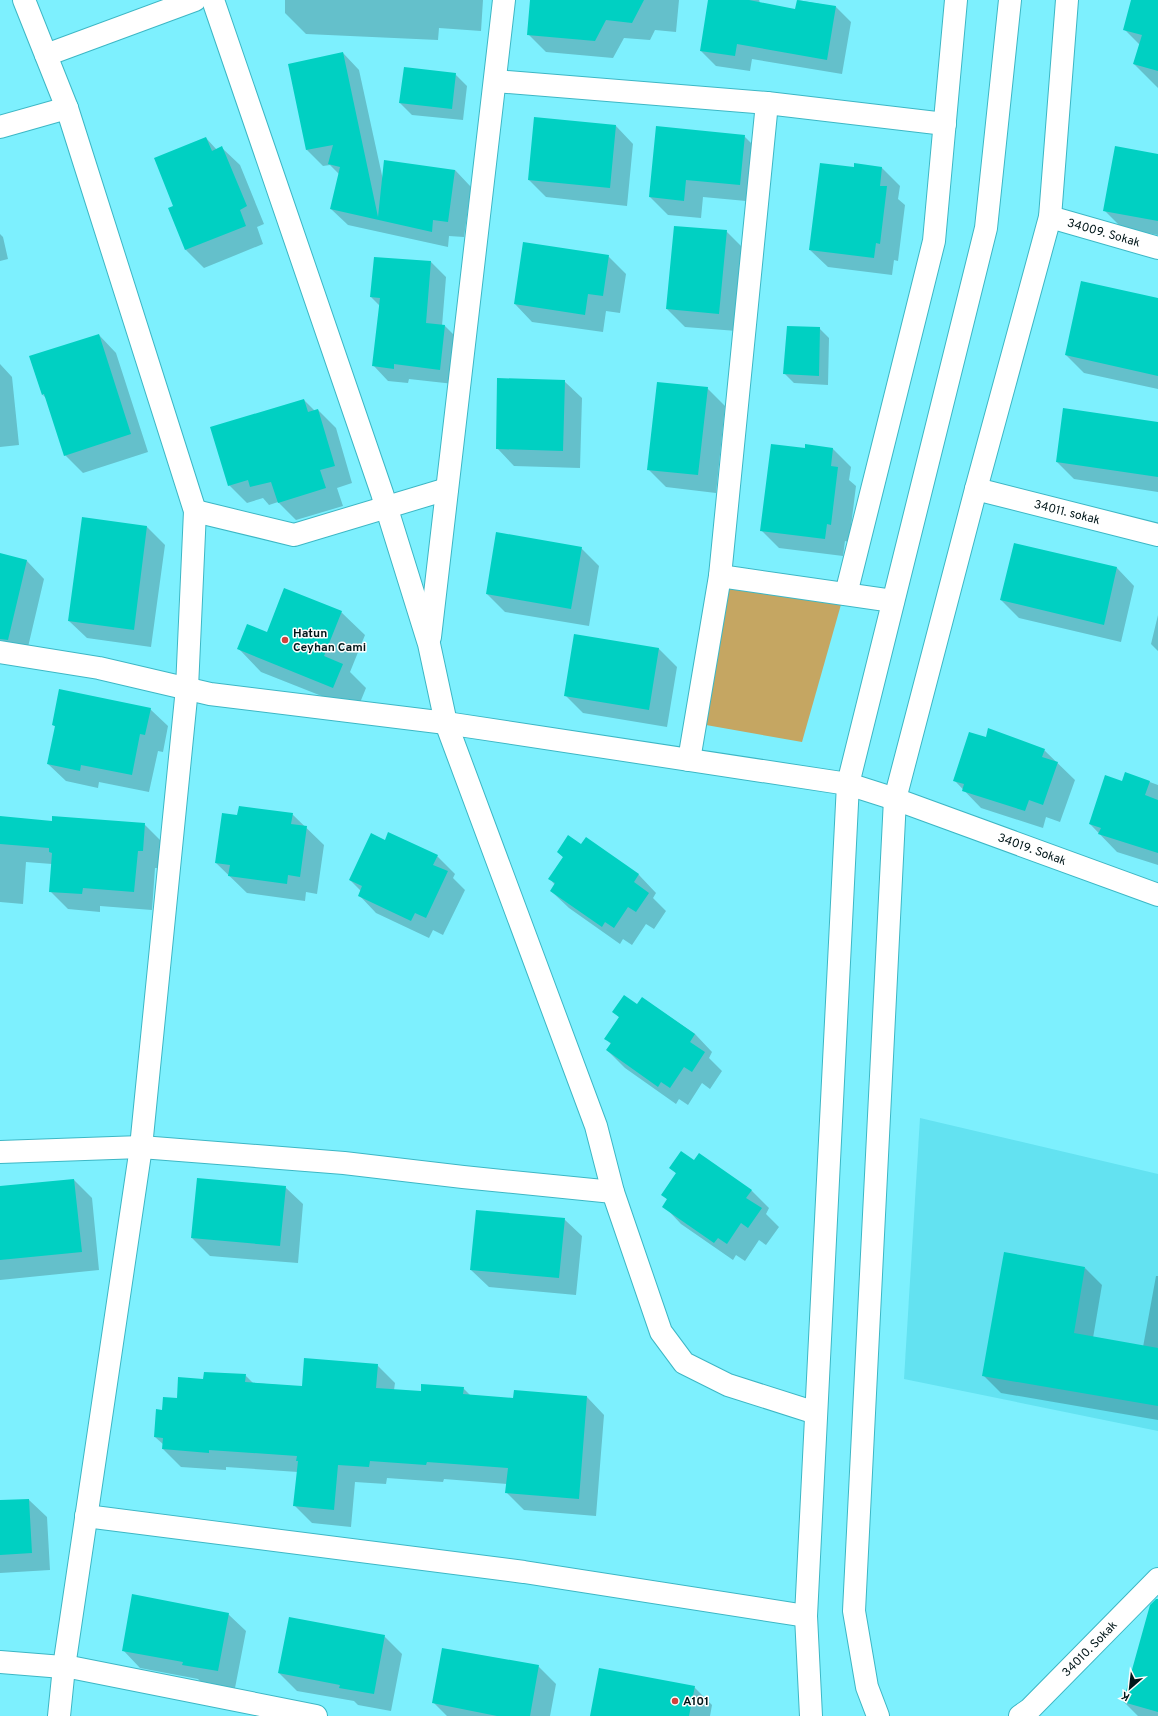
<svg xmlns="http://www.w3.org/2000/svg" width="1158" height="1716" font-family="Overpass,sans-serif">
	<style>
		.built { fill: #63e2f1 }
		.green { fill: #c5a662 }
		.shadow { fill: #0003 }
		.building { fill: #00d0c2 }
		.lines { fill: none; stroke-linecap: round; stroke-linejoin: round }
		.minor-casing { stroke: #3db7c5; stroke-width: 24 }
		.minor { stroke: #fff; stroke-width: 22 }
		.poi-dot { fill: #d0423d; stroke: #fdfdfd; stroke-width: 1.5 }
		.labels { text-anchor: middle; stroke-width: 3; stroke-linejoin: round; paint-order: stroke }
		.street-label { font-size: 12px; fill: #001619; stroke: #fdfdfd }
		.poi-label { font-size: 12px; font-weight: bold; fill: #001619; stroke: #fdfdfd; text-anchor: start }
	</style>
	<rect width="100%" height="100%" fill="#7df0fe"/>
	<!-- built -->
	<path class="built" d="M 920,1118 L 1158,1174 L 1158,1431 L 904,1379 Z"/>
	<!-- green -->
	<path class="green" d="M 726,582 L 842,601 L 802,742 L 706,725 Z"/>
	<!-- shadow -->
	<path class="shadow" d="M 285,0 L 483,0 L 481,31 L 439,28 L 438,40 L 306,34 L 285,13 Z
		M 531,0 L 679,0 L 676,32 L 655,30 L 650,40 L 624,38 L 613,58 L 546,52 L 528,34 Z
		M 709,0 L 759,0 L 760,3 L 796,10 L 798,0 L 836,7 L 851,22 L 842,74 L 752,59 L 750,71 L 716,66 L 701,51 Z
		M 1132,0 L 1158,0 L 1158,88 L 1134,64 L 1140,45 L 1124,29 Z
		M 343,53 L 359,70 L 383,180 L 455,170 L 471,187 L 464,237 L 449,236 L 448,247 L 348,225 L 331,209 L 339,174 L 330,165 L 323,166 L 307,150 L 289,65 Z
		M 455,74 L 467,86 L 463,120 L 412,115 L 400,103 Z
		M 616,126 L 633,144 L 627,206 L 546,197 L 529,180 Z
		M 744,136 L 762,154 L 757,202 L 703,197 L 701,218 L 668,215 L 650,197 Z
		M 206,138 L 217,150 L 222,148 L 240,165 L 264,224 L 257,227 L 263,244 L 204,268 L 186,250 L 169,209 L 174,207 Z
		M 1158,155 L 1158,235 L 1122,228 L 1104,210 Z
		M 855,165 L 882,168 L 900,186 L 898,199 L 905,205 L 898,261 L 894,260 L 892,275 L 828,267 L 810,250 L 854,168 Z
		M 726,231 L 744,249 L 737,331 L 685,327 L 667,309 Z
		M 0,234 L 3,237 L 8,259 L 0,261 Z
		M 608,256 L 626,274 L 620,313 L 606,311 L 603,332 L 532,322 L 515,304 Z
		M 431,262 L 446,277 L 442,326 L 445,326 L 460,341 L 454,384 L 409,379 L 408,383 L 388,381 L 373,365 L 380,306 L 371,297 Z
		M 1158,299 L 1158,389 L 1084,373 L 1066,355 Z
		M 819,328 L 829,338 L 828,385 L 794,383 L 784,373 Z
		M 99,335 L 116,353 L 148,452 L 83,473 L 65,455 L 46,398 L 43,395 Z
		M 0,364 L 12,377 L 19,445 L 0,447 Z
		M 564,381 L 582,398 L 580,468 L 514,466 L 497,448 Z
		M 707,388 L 725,406 L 716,493 L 666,487 L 648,469 Z
		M 304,400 L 315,411 L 318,410 L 336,428 L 352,483 L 337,488 L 343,506 L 296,520 L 278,502 L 269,505 L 263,498 L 247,503 L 229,485 Z
		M 1158,423 L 1158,492 L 1074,479 L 1057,462 Z
		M 805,449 L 833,449 L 851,467 L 849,480 L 856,486 L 849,542 L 845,541 L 843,556 L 779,548 L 761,530 Z
		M 83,518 L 147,527 L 165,545 L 151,647 L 87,638 L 69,621 Z
		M 1015,544 L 1117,568 L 1134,586 L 1121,642 L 1019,618 L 1001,600 Z
		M 581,548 L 599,566 L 589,626 L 505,612 L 487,594 Z
		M 0,554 L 27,561 L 44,579 L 28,647 L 0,640 Z
		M 341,612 L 365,635 L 350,672 L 366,688 L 357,710 L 261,672 L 238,648 L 267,633 Z
		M 1158,615 L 1158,651 L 1151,644 Z
		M 575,635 L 659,649 L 677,667 L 667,727 L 583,713 L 565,695 Z
		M 150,709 L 168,726 L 163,752 L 158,751 L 149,792 L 99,782 L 98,788 L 66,781 L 48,764 L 56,727 L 53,725 Z
		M 986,739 L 1044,750 L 1075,780 L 1060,822 L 1046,817 L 1043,828 L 981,808 L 954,780 Z
		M 1125,773 L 1158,785 L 1158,865 L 1117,852 L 1090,824 L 1123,782 Z
		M 292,814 L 324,845 L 317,894 L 306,892 L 305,901 L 247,893 L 216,863 L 238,816 Z
		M 0,817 L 52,822 L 144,824 L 162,842 L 160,868 L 155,868 L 152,910 L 100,906 L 100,912 L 68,909 L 50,891 L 52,864 L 26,862 L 23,904 L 0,902 Z
		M 586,839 L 639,875 L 656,893 L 653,898 L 666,911 L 654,929 L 646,924 L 632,945 L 623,939 L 620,944 L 569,908 L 551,891 L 555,885 L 550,879 L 564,858 L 558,852 L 582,846 Z
		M 385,841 L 437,856 L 455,874 L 453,878 L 465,890 L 443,935 L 433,930 L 429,938 L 376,913 L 359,895 L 361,891 L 350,880 Z
		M 642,998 L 695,1034 L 712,1052 L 709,1058 L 722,1071 L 710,1089 L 702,1083 L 688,1105 L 679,1099 L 676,1104 L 625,1068 L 607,1050 L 611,1044 L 606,1039 L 620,1018 L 614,1012 L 638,1005 Z
		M 699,1155 L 752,1191 L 769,1208 L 766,1214 L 779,1227 L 766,1245 L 759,1240 L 745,1261 L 736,1255 L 733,1260 L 681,1224 L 664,1206 L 668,1200 L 662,1195 L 677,1174 L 670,1168 L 694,1161 Z
		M 74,1180 L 92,1198 L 99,1270 L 0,1280 L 0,1187 Z
		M 285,1187 L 303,1204 L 298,1263 L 210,1256 L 192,1238 Z
		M 564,1219 L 582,1236 L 576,1295 L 489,1287 L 471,1270 Z
		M 1085,1268 L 1102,1285 L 1093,1338 L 1143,1347 L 1156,1276 L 1158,1276 L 1158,1420 L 1001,1393 L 983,1375 Z
		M 377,1365 L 395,1383 L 394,1390 L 422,1392 L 463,1388 L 471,1396 L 514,1399 L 587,1397 L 604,1415 L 596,1516 L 524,1510 L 507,1493 L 507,1484 L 444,1479 L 443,1482 L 387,1478 L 386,1484 L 355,1482 L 351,1527 L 312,1523 L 294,1505 L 298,1472 L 226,1467 L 226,1470 L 181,1467 L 163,1449 L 164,1445 L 155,1437 L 163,1411 L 204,1380 L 245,1375 L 253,1383 L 303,1387 Z
		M 29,1500 L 47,1517 L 50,1570 L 0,1573 L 0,1501 Z
		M 228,1614 L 246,1631 L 235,1688 L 201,1682 L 198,1679 L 140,1668 L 123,1650 Z
		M 384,1636 L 402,1654 L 391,1711 L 358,1705 L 354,1701 L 297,1691 L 279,1673 Z
		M 1158,1638 L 1158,1716 L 1138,1716 L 1124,1702 Z
		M 538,1666 L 556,1684 L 550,1716 L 447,1716 L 434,1703 Z
		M 694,1687 L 712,1705 L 710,1716 L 591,1716 Z"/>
	<!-- building -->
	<path class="building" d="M 530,0 L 644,0 L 632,23 L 606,20 L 595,41 L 527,35 Z
		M 708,0 L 749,0 L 795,9 L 797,0 L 836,6 L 827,60 L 737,44 L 735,56 L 700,51 Z
		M 1131,0 L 1158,0 L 1158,71 L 1133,64 L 1142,35 L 1123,30 Z
		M 343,52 L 378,217 L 384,160 L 455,170 L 448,222 L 433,220 L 432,232 L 330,209 L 340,167 L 328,164 L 333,145 L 306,150 L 288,64 Z
		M 404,67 L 456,73 L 452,109 L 399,103 Z
		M 534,117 L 616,125 L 610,188 L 528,180 Z
		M 656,126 L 745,135 L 740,185 L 686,180 L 684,201 L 649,197 Z
		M 206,137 L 212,151 L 222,146 L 247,206 L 240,210 L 246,226 L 185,250 L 168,208 L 173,206 L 154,158 Z
		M 1115,146 L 1158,154 L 1158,221 L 1103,211 Z
		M 820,163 L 854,167 L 854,163 L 882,167 L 880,186 L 887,186 L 880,244 L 876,243 L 874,258 L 809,250 Z
		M 674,226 L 727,230 L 719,314 L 666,309 Z
		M 523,242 L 609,255 L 603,296 L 588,294 L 585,315 L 514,304 Z
		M 374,257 L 431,261 L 426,323 L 445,325 L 440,370 L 394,364 L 394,369 L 372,366 L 380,298 L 370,297 Z
		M 1081,281 L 1158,298 L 1158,376 L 1065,355 Z
		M 787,326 L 820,327 L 819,376 L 783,374 Z
		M 99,334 L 131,434 L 64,456 L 44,394 L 42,395 L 29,356 Z
		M 497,378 L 565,380 L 563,451 L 496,449 Z
		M 657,382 L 708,387 L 698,475 L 647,470 Z
		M 304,399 L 308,412 L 318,409 L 335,466 L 320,470 L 326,488 L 278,503 L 271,482 L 250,487 L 248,480 L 228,486 L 210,427 Z
		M 1063,408 L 1158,422 L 1158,477 L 1056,462 Z
		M 771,444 L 805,448 L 805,444 L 833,448 L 831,466 L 838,467 L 831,525 L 827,524 L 825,539 L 760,531 Z
		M 82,517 L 147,526 L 134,630 L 68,621 Z
		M 496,532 L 582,547 L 571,609 L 486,594 Z
		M 1014,543 L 1117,567 L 1104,625 L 1000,600 Z
		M 0,553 L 27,560 L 8,640 L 0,639 Z
		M 284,588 L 342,611 L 324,656 L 343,664 L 333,688 L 237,649 L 247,624 L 267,632 Z
		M 574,634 L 659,648 L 649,710 L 564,696 Z
		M 59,689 L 151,708 L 145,735 L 140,734 L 132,775 L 81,765 L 80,771 L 47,764 L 55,726 L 52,725 Z
		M 988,728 L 1045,749 L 1042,757 L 1058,762 L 1043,805 L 1029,800 L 1025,811 L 962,791 L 964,784 L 953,781 L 969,732 L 986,737 Z
		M 1125,772 L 1150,781 L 1145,795 L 1158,800 L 1158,853 L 1098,834 L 1101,828 L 1089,824 L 1105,775 L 1122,781 Z
		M 239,806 L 293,813 L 291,824 L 307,826 L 300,877 L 288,875 L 287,884 L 228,876 L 230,865 L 215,863 L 222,813 L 237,815 Z
		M 0,816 L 52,821 L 52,816 L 145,823 L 143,851 L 138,851 L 134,892 L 83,888 L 82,894 L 49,892 L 52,853 L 49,852 L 49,848 L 0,844 Z
		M 388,832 L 438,855 L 433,865 L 448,871 L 426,918 L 415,913 L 411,921 L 358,896 L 362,886 L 349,880 L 371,833 L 385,840 Z
		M 568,835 L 581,844 L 586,837 L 639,874 L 634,882 L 649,893 L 636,912 L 628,907 L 614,928 L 605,922 L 602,927 L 550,891 L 555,883 L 548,879 L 563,857 L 557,852 Z
		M 624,995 L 637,1004 L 642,997 L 695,1034 L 690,1042 L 705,1052 L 692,1072 L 684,1067 L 670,1088 L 661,1082 L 658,1087 L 606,1050 L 611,1043 L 604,1039 L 619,1017 L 612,1012 Z
		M 681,1151 L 694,1160 L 699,1153 L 752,1190 L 746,1198 L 762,1208 L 748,1228 L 741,1223 L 727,1244 L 718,1238 L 714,1243 L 662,1207 L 667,1199 L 661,1195 L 676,1173 L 669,1168 Z
		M 197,1178 L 286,1186 L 280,1246 L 191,1238 Z
		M 74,1179 L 82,1252 L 0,1260 L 0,1186 Z
		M 476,1210 L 565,1218 L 559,1278 L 470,1270 Z
		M 1004,1252 L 1085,1267 L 1074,1333 L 1158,1348 L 1158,1406 L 982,1376 Z
		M 304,1358 L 378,1364 L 376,1388 L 421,1391 L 421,1384 L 464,1387 L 463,1394 L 513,1398 L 514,1390 L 587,1396 L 579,1499 L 505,1493 L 508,1468 L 427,1462 L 426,1465 L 370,1461 L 369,1467 L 338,1465 L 334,1510 L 293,1506 L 298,1461 L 296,1461 L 297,1456 L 209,1450 L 209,1453 L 162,1449 L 163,1438 L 154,1437 L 156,1409 L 162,1410 L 163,1397 L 177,1398 L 178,1377 L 203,1379 L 204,1372 L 246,1374 L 245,1382 L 302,1386 Z
		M 29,1499 L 32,1553 L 0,1555 L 0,1500 Z
		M 132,1594 L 229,1613 L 218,1671 L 182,1665 L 183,1662 L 122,1651 Z
		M 1156,1599 L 1158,1599 L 1158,1712 L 1123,1702 L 1150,1605 Z
		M 289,1617 L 385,1635 L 374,1694 L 339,1688 L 340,1685 L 278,1673 Z
		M 442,1648 L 539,1665 L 530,1716 L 497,1716 L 432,1703 Z
		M 599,1668 L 695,1686 L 689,1716 L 590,1716 Z"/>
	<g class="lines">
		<!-- minor casing -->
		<g class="minor-casing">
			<g id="minor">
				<path d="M 24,0 L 67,108 L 195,511 L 187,688 L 141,1147 L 64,1667 L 59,1716"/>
				<path d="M 213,0 L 382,493 L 429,644 L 446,723 L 596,1126 L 613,1192 L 661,1332 L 684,1363 L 728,1385 L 816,1413"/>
				<path d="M 46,55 L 195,0"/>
				<path d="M 495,81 L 767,103 L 945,124"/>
				<path d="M 0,127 L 67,108"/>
				<path id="s1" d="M 1050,217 L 1158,248"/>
				<path id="s2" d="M 976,489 L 1158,535"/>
				<path d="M 195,511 L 294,535 L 447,489"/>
				<path d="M 720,576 L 893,601"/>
				<path d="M 846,594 L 934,241 L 956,0"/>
				<path d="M 430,637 L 504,0"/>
				<path id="s3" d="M 0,652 L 99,668 L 210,694 L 446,723 L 848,784 L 895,799 L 1158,895"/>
				<path d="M 689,760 L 720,576 L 767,103"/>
				<path d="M 0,1152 L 141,1147 L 344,1163 L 463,1177 L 613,1192"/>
				<path d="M 86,1516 L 524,1572 L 806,1616"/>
				<path d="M 0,1662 L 75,1668 L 316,1716"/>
				<path d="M 811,1716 L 806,1616 L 848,784 L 986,228 L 1010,0"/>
				<path d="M 878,1716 L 867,1687 L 854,1611 L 895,799 L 976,489 L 1050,217 L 1067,0"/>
				<path id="s4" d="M 1020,1716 L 1030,1709 L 1158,1579"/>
			</g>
		</g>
		<!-- minor -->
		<use href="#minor" class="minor"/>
	</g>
	<!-- markers -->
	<g class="poi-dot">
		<circle cx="285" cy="640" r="4"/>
		<circle cx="675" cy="1701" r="4"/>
	</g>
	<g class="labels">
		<!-- street labels -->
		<g class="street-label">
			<text dy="4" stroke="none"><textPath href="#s1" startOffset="56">34009. Sokak</textPath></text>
			<text dy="4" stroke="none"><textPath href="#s2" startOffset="94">34011. sokak</textPath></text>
			<text dy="4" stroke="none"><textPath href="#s3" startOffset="1054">34019. Sokak</textPath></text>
			<text dy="4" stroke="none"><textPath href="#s4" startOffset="97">34010. Sokak</textPath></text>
		</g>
		<!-- poi labels -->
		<g class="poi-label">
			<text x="293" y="637">Hatun<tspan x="293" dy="14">Ceyhan Cami</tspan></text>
			<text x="683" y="1705">A101</text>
		</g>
	</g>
	<!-- north arrow -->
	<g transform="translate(1130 1688) rotate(208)" stroke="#fdfdfd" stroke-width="3" paint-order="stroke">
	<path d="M0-3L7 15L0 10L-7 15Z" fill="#001619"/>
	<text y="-6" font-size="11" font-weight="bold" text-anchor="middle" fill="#001619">K</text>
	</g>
</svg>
